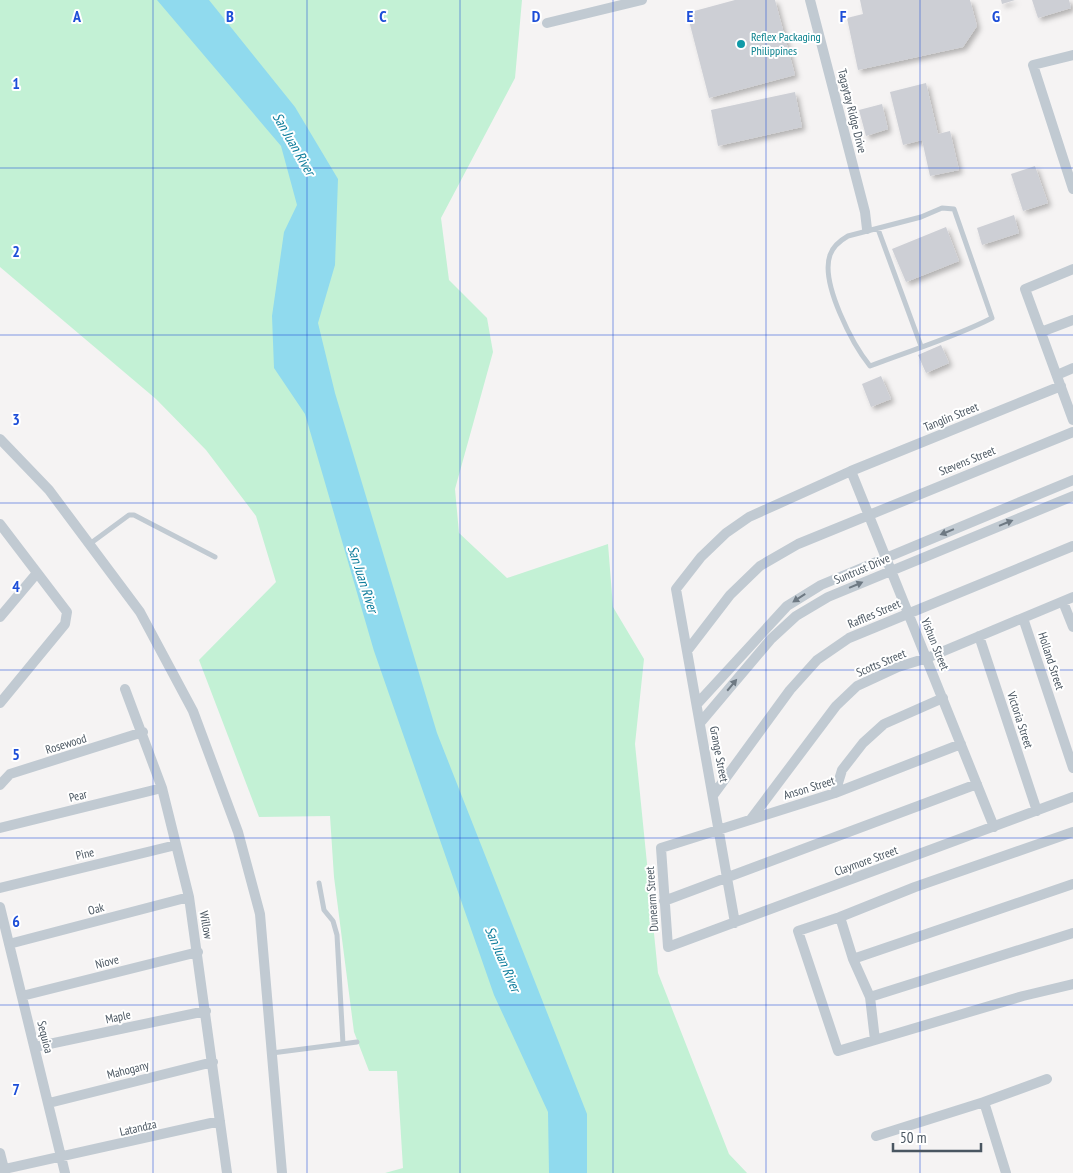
<svg xmlns="http://www.w3.org/2000/svg" width="1073" height="1173" font-family="'PT Sans Narrow',sans-serif">
	<style>
		.green { fill: #c3f1d5 }
		.water { fill: #90daee }
		.building { fill: #cdcfd5; filter: url(#shadow) }
		.lines { fill: none; stroke-linecap: round; stroke-linejoin: round }
		.lane { stroke: #c1cad2; stroke-width: 5 }
		.street { stroke: #c1cad2; stroke-width: 10 }
		.oneway { fill: #6e7983 }
		.grid { fill: none; stroke: #1d4ed8; stroke-width: 1; stroke-opacity: 0.55 }
		.culture-dot { fill: #0f9aa8; stroke: #fff; stroke-width: 2 }
		.labels { text-anchor: middle; stroke-width: 4; stroke-linejoin: round; paint-order: stroke }
		.culture-label { font-size: 12px; fill: #0d838f; stroke: #fff; text-anchor: start }
		.street-label { font-size: 12px; fill: #4a5661; stroke: #fff }
		.water-label { font-size: 14px; font-style: italic; fill: #0c7c9b; stroke: #fff }
		.grid-label { font-size: 16px; text-anchor: middle; font-weight: bold; fill: #1d4ed8; stroke: #fff; stroke-width: 4; stroke-linejoin: round; paint-order: stroke }
	</style>
	<defs>
		<filter id="shadow"><feDropShadow dx="3.5" dy="3.5" stdDeviation="2.5" flood-color="#0004"/></filter>
	</defs>
	<rect width="100%" height="100%" fill="#f5f3f3"/>
	<!-- green -->
	<path class="green" d="M 0,0 L 522,0 L 515,78 L 441,218 L 449,280 L 487,318 L 493,352 L 455,489 L 459,533 L 507,578 L 608,544 L 613,607 L 644,659 L 635,744 L 658,973 L 729,1154 L 747,1173 L 385,1173 L 403,1168 L 397,1071 L 369,1071 L 354,1032 L 334,877 L 330,816 L 259,817 L 199,660 L 276,582 L 256,516 L 206,450 L 156,399 L 0,267 Z"/>
	<!-- water -->
	<path class="water" d="M 157,0 L 209,0 L 295,107 L 338,179 L 335,265 L 318,323 L 335,393 L 437,733 L 587,1114 L 587,1173 L 549,1173 L 548,1112 L 494,995 L 374,651 L 305,414 L 274,368 L 272,316 L 284,232 L 297,205 L 281,146 Z"/>
	<!-- building -->
	<path class="building" d="M 735,0 L 775,0 L 795,75 L 709,98 L 687,13 Z
		M 860,0 L 970,0 L 977,26 L 963,47 L 858,70 L 847,18 L 863,14 Z
		M 1001,0 L 1015,0 L 1002,4 Z
		M 1032,0 L 1069,0 L 1071,8 L 1038,18 Z
		M 926,83 L 938,134 L 950,131 L 959,170 L 930,176 L 922,140 L 903,145 L 890,92 Z
		M 795,92 L 802,127 L 718,146 L 711,110 Z
		M 882,104 L 888,129 L 866,136 L 859,110 Z
		M 1035,166 L 1048,203 L 1023,211 L 1011,174 Z
		M 1014,215 L 1019,233 L 982,245 L 977,228 Z
		M 946,227 L 959,261 L 906,282 L 892,249 Z
		M 941,345 L 949,363 L 926,373 L 918,355 Z
		M 881,376 L 891,399 L 871,407 L 862,384 Z"/>
	<g class="lines">
		<!-- lane -->
		<path class="lane" d="M 942,208 L 954,209 L 992,318 C 953,338 911,350 870,366 C 853,345 820,283 830,255 C 833,246 841,240 848,236 L 921,217 Z
			M 878,229 L 921,346
			M 91,543 L 129,515 L 134,515 L 215,557
			M 319,883 L 324,910 L 333,921 L 337,935 L 343,1044
			M 272,1053 L 357,1042"/>
		<!-- street -->
		<path class="street" d="M 810,0 L 865,212 L 867,229
			M 547,23 L 642,0
			M 1073,55 L 1033,65 L 1073,189
			M 1073,269 L 1025,289 L 1073,420
			M 1041,332 L 1073,320
			M 1057,375 L 1073,368
			M 0,439 L 49,490 L 140,612 L 193,711 L 238,832 L 260,914 L 282,1173
			M 851,471 L 994,827
			M 0,524 L 67,612 L 65,624 L 0,703
			M 1063,602 L 1073,627
			M 0,617 L 37,573
			M 1023,618 L 1073,768
			M 979,636 L 1037,811
			M 687,651 L 730,595 L 760,566 L 798,544 L 1073,432
			M 125,689 L 162,788 L 189,897 L 227,1173
			M 697,704 L 787,606 L 821,585 L 1073,480
			M 700,723 L 771,639 L 796,616 L 828,597 L 1073,496
			M 961,744 L 835,793 L 661,848 L 668,947 L 1073,797
			M 0,785 L 10,774 L 143,732
			M 835,793 L 842,770 L 863,743 L 884,724 L 943,698
			M 714,794 L 790,690 L 817,660 L 849,638 L 1073,546
			M 751,819 L 836,706 L 857,686 L 898,667 L 927,658 L 1073,597
			M 0,828 L 162,788
			M 0,888 L 176,845
			M 664,901 L 977,784
			M 0,907 L 65,1173
			M 840,917 L 798,931 L 838,1051 L 1023,996 L 1073,984
			M 735,923 L 676,589 L 701,557 L 726,533 L 749,517 L 851,471 L 1061,386
			M 9,944 L 189,897
			M 853,959 L 1073,884
			M 22,996 L 198,952
			M 870,997 L 1073,933
			M 875,1040 L 870,997 L 853,959 L 840,917 L 915,887 L 1073,832
			M 35,1047 L 206,1011
			M 49,1103 L 213,1062
			M 876,1136 L 984,1102
			M 0,1153 L 5,1173
			M 0,1170 L 220,1121
			M 1006,1173 L 984,1102 L 1047,1079"/>
	</g>
	<!-- one-way arrows -->
	<defs><path id="oneway-solid" d="M-6-.8H1V-3.2L6.5 0L1 3.2V.8H-6Z" transform="scale(1.25)"/></defs>
	<g class="oneway">
		<use href="#oneway-solid" transform="translate(1006 523) rotate(-22)"/>
		<use href="#oneway-solid" transform="translate(947 532) rotate(158)"/>
		<use href="#oneway-solid" transform="translate(856 585) rotate(-23)"/>
		<use href="#oneway-solid" transform="translate(799 598) rotate(147)"/>
		<use href="#oneway-solid" transform="translate(732 685) rotate(-50)"/>
	</g>
	<!-- grid -->
	<path class="grid" d="M 153,0 L 153,1173M 307,0 L 307,1173M 460,0 L 460,1173M 613,0 L 613,1173M 766,0 L 766,1173M 920,0 L 920,1173M 0,168 L 1073,168M 0,335 L 1073,335M 0,503 L 1073,503M 0,670 L 1073,670M 0,838 L 1073,838M 0,1005 L 1073,1005"/>
	<!-- markers -->
	<circle class="culture-dot" cx="741" cy="44" r="5"/>
	<g class="labels">
		<!-- culture labels -->
		<g class="culture-label">
			<text x="751" y="41">Reflex Packaging<tspan x="751" dy="14">Philippines</tspan></text>
		</g>
		<!-- street labels -->
		<g class="street-label">
			<text transform="translate(852 111) rotate(76)" y="4">Tagaytay Ridge Drive</text>
			<text transform="translate(951 417) rotate(-22)" y="4">Tanglin Street</text>
			<text transform="translate(967 461) rotate(-22)" y="4">Stevens Street</text>
			<text transform="translate(862 569) rotate(-23)" y="4">Suntrust Drive</text>
			<text transform="translate(874 614) rotate(-23)" y="4">Raffles Street</text>
			<text transform="translate(935 644) rotate(68)" y="4">Yishun Street</text>
			<text transform="translate(1051 661) rotate(72)" y="4">Holland Street</text>
			<text transform="translate(881 663) rotate(-23)" y="4">Scotts Street</text>
			<text transform="translate(1020 720) rotate(72)" y="4">Victoria Street</text>
			<text transform="translate(66 744) rotate(-17)" y="4">Rosewood</text>
			<text transform="translate(719 754) rotate(79)" y="4">Grange Street</text>
			<text transform="translate(809 788) rotate(-17)" y="4">Anson Street</text>
			<text transform="translate(78 796) rotate(-14)" y="4">Pear</text>
			<text transform="translate(85 854) rotate(-14)" y="4">Pine</text>
			<text transform="translate(866 861) rotate(-20)" y="4">Claymore Street</text>
			<text transform="translate(652 899) rotate(-94)" y="4">Dunearm Street</text>
			<text transform="translate(96 909) rotate(-15)" y="4">Oak</text>
			<text transform="translate(206 925) rotate(80)" y="4">Willow</text>
			<text transform="translate(107 962) rotate(-14)" y="4">Niove</text>
			<text transform="translate(118 1017) rotate(-12)" y="4">Maple</text>
			<text transform="translate(45 1037) rotate(76)" y="4">Sequioa</text>
			<text transform="translate(128 1070) rotate(-14)" y="4">Mahogany</text>
			<text transform="translate(138 1128) rotate(-13)" y="4">Latandza</text>
		</g>
		<!-- water labels -->
		<g class="water-label">
			<text transform="translate(294 144) rotate(60)" y="5">San Juan River</text>
			<text transform="translate(363 579) rotate(72)" y="5">San Juan River</text>
			<text transform="translate(503 959) rotate(67)" y="5">San Juan River</text>
		</g>
	</g>
	<g class="grid-label">
		<text x="77" y="22">A</text>
		<text x="230" y="22">B</text>
		<text x="383" y="22">C</text>
		<text x="536" y="22">D</text>
		<text x="690" y="22">E</text>
		<text x="843" y="22">F</text>
		<text x="996" y="22">G</text>
		<text x="16" y="89">1</text>
		<text x="16" y="257">2</text>
		<text x="16" y="425">3</text>
		<text x="16" y="592">4</text>
		<text x="16" y="760">5</text>
		<text x="16" y="927">6</text>
		<text x="16" y="1095">7</text>
	</g>
	<!-- scale -->
	<path d="M893 1143v8h88v-8" fill="none" stroke="#4a5661" stroke-width="2.5"/>
	<text x="900" y="1143" font-size="15" fill="#4a5661" stroke="#ffffff" stroke-width="4" paint-order="stroke">50 m</text>
</svg>
